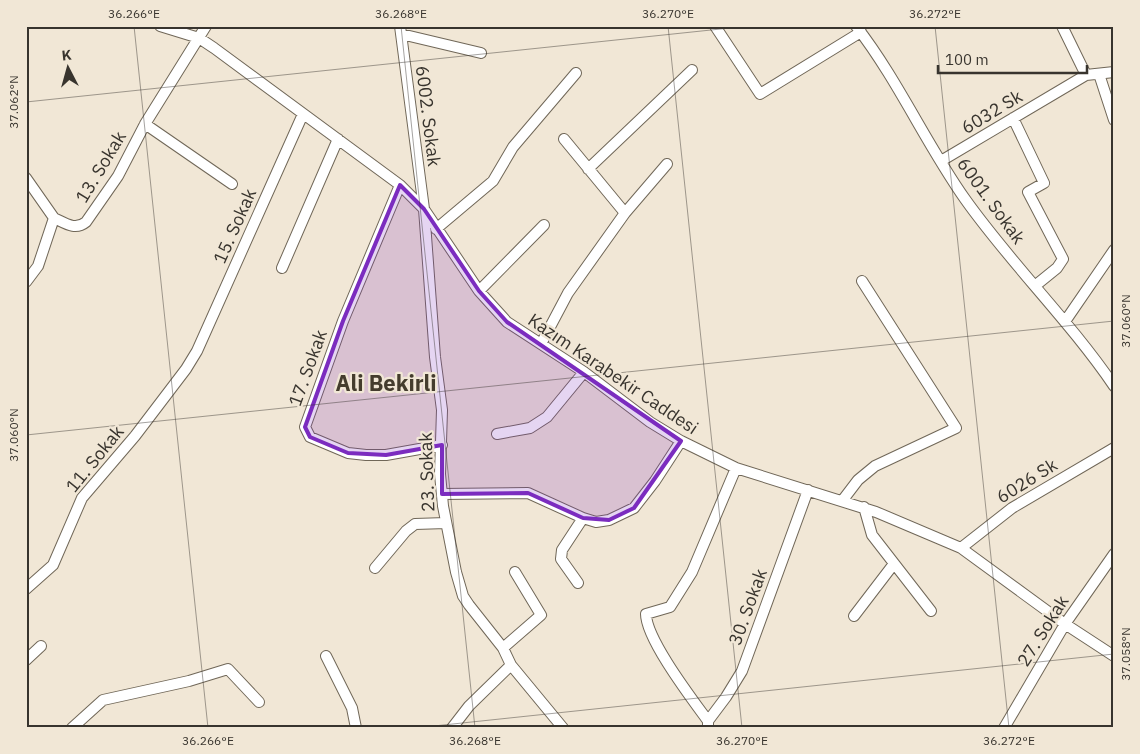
<svg xmlns="http://www.w3.org/2000/svg" width="1140" height="754" font-family="'IBM Plex Sans',sans-serif">
	<style>
		.lines { fill: none; stroke-linecap: round; stroke-linejoin: round }
		.minor-casing { stroke: #706758; stroke-width: 12 }
		.minor { stroke: #fff; stroke-width: 10 }
		.marked { fill: #7b2cbf; fill-opacity: 0.2; stroke: #7b2cbf; stroke-width: 4; stroke-linejoin: round }
		.ticks { fill: none; stroke: #38342e; stroke-width: 1; stroke-opacity: 0.45 }
		.labels { text-anchor: middle; stroke-width: 4.5; stroke-linejoin: round; paint-order: stroke }
		.street-label { font-size: 18px; fill: #38342e; stroke: #f1e7d6 }
		.district-label { font-size: 22px; font-weight: bold; fill: #443c2d; stroke: #f1e7d6 }
		.neatline { fill: none; stroke: #38342e; stroke-width: 2 }
		.ticks-label { font-size: 12px; text-anchor: middle; fill: #38342e }
	</style>
	<rect width="100%" height="100%" fill="#f1e7d6"/>
	<g class="lines">
		<!-- minor casing -->
		<g class="minor-casing">
			<path id="minor" d="M 160,26 L 199,38 L 214,48 L 400,185 L 424,209 L 479,291 L 507,322 L 584,372 L 650,422 L 681,441 L 736,468 L 876,512 L 961,548 L 1065,624 L 1114,656
				M 400,26 L 424,209 L 435,357 L 442,410 L 440,474 L 443,506 L 456,572 L 463,596 L 469,605 L 503,648 L 511,665 L 563,728
				M 715,26 L 760,94 L 861,32
				M 856,26 C 898,80 926,144 965,199 C 1011,264 1069,320 1114,386
				M 1062,26 L 1086,75
				M 401,34 L 481,53
				M 1099,74 L 1114,120
				M 1013,118 L 1044,183 L 1028,192 L 1063,259 L 1057,268 L 1036,285
				M 145,124 L 232,184
				M 564,139 L 625,213
				M 941,161 L 1086,75 L 1114,72
				M 588,169 L 692,70
				M 26,178 L 54,218
				M 400,185 L 343,321 L 305,427 L 310,437 L 348,453 L 366,455 L 386,455 L 442,445
				M 436,229 L 493,181 L 513,147 L 576,73
				M 282,268 L 338,139
				M 26,282 L 38,266 L 54,218 C 65,223 75,231 86,222 L 118,176 L 145,124 L 206,26
				M 479,291 L 544,225
				M 1066,320 L 1114,250
				M 541,344 L 568,293 L 625,213 L 667,164
				M 497,434 L 530,428 L 547,417 L 584,372
				M 442,494 L 528,493 L 583,518 L 596,522 L 609,520 L 634,508 L 655,481 L 681,441
				M 842,501 L 858,480 L 875,466 L 956,428 L 862,281
				M 864,507 L 872,535 L 931,611
				M 961,548 L 1012,508 L 1114,448
				M 375,568 L 406,531 L 415,524 L 446,523
				M 578,583 L 561,559 L 562,550 L 583,518
				M 26,589 L 53,565 L 82,498 L 135,436 L 186,369 L 197,351 L 303,114
				M 854,616 L 893,565
				M 503,648 L 541,615 L 515,572
				M 326,656 L 352,708 L 356,728
				M 26,660 L 41,646
				M 708,721 C 692,699 646,639 646,614 L 670,607 L 692,572 L 736,468
				M 72,728 L 103,700 L 189,681 L 228,669 L 259,702
				M 452,728 L 469,706 L 511,665
				M 708,728 L 708,721 L 726,697 L 742,671 L 808,490
				M 1004,728 L 1065,624 L 1114,554"/>
		</g>
		<!-- minor -->
		<use href="#minor" class="minor"/>
	</g>
	<!-- marked area -->
	<path class="marked" d="M 400,185 L 424,209 L 479,291 L 507,322 L 681,441 L 634,508 L 609,520 L 583,518 L 528,493 L 442,494 L 442,445 L 386,455 L 348,453 L 310,437 L 305,427 L 343,321 Z"/>
	<!-- ticks -->
	<path class="ticks" d="M 134,26 L 208,728M 401,26 L 475,728M 668,26 L 742,728M 935,26 L 1009,728M 26,102 L 749,26M 26,435 L 1114,321M 415,728 L 1114,654"/>
	<g class="labels">
		<!-- street labels -->
		<g class="street-label">
			<text transform="translate(992 112) rotate(-31)" y="6">6032 Sk</text>
			<text transform="translate(428 116) rotate(83)" y="6">6002. Sokak</text>
			<text transform="translate(101 167) rotate(-59)" y="6">13. Sokak</text>
			<text transform="translate(991 201) rotate(54)" y="6">6001. Sokak</text>
			<text transform="translate(235 226) rotate(-66)" y="6">15. Sokak</text>
			<text transform="translate(308 368) rotate(-70)" y="6">17. Sokak</text>
			<text transform="translate(613 374) rotate(34)" y="6">Kazım Karabekir Caddesi</text>
			<text transform="translate(95 459) rotate(-51)" y="6">11. Sokak</text>
			<text transform="translate(427 472) rotate(-92)" y="6">23. Sokak</text>
			<text transform="translate(1027 481) rotate(-32)" y="6">6026 Sk</text>
			<text transform="translate(748 607) rotate(-70)" y="6">30. Sokak</text>
			<text transform="translate(1043 631) rotate(-58)" y="6">27. Sokak</text>
		</g>
		<!-- district labels -->
		<g class="district-label">
			<text x="386" y="391">Ali Bekirli</text>
		</g>
	</g>
	<!-- border -->
	<rect width="1140" height="754" fill="none" stroke="#f1e7d6" stroke-width="55"/>
	<!-- north arrow -->
	<g transform="translate(68 68) rotate(354)" stroke="#f1e7d6" stroke-width="4" paint-order="stroke">
	<path d="M0-4L9 19L0 12L-9 19Z" fill="#38342e"/>
	<text y="-8" font-size="14" font-weight="bold" text-anchor="middle" fill="#38342e">K</text>
	</g>
	<!-- scale -->
	<path d="M938 65v8h149v-8" fill="none" stroke="#38342e" stroke-width="2.5"/>
	<text x="945" y="65" font-size="15" fill="#38342e" stroke="#f1e7d6" stroke-width="4" paint-order="stroke">100 m</text>
	<rect x="28" y="28" width="1084" height="698" class="neatline"/>
	<g class="ticks-label">
		<text x="134" y="18">36.266°E</text>
		<text x="401" y="18">36.268°E</text>
		<text x="668" y="18">36.270°E</text>
		<text x="935" y="18">36.272°E</text>
		<text transform="translate(14 102) rotate(-90)" y="4">37.062°N</text>
		<text transform="translate(1126 321) rotate(-90)" y="4">37.060°N</text>
		<text transform="translate(14 435) rotate(-90)" y="4">37.060°N</text>
		<text transform="translate(1126 654) rotate(-90)" y="4">37.058°N</text>
		<text x="208" y="745">36.266°E</text>
		<text x="475" y="745">36.268°E</text>
		<text x="742" y="745">36.270°E</text>
		<text x="1009" y="745">36.272°E</text>
	</g>
</svg>
